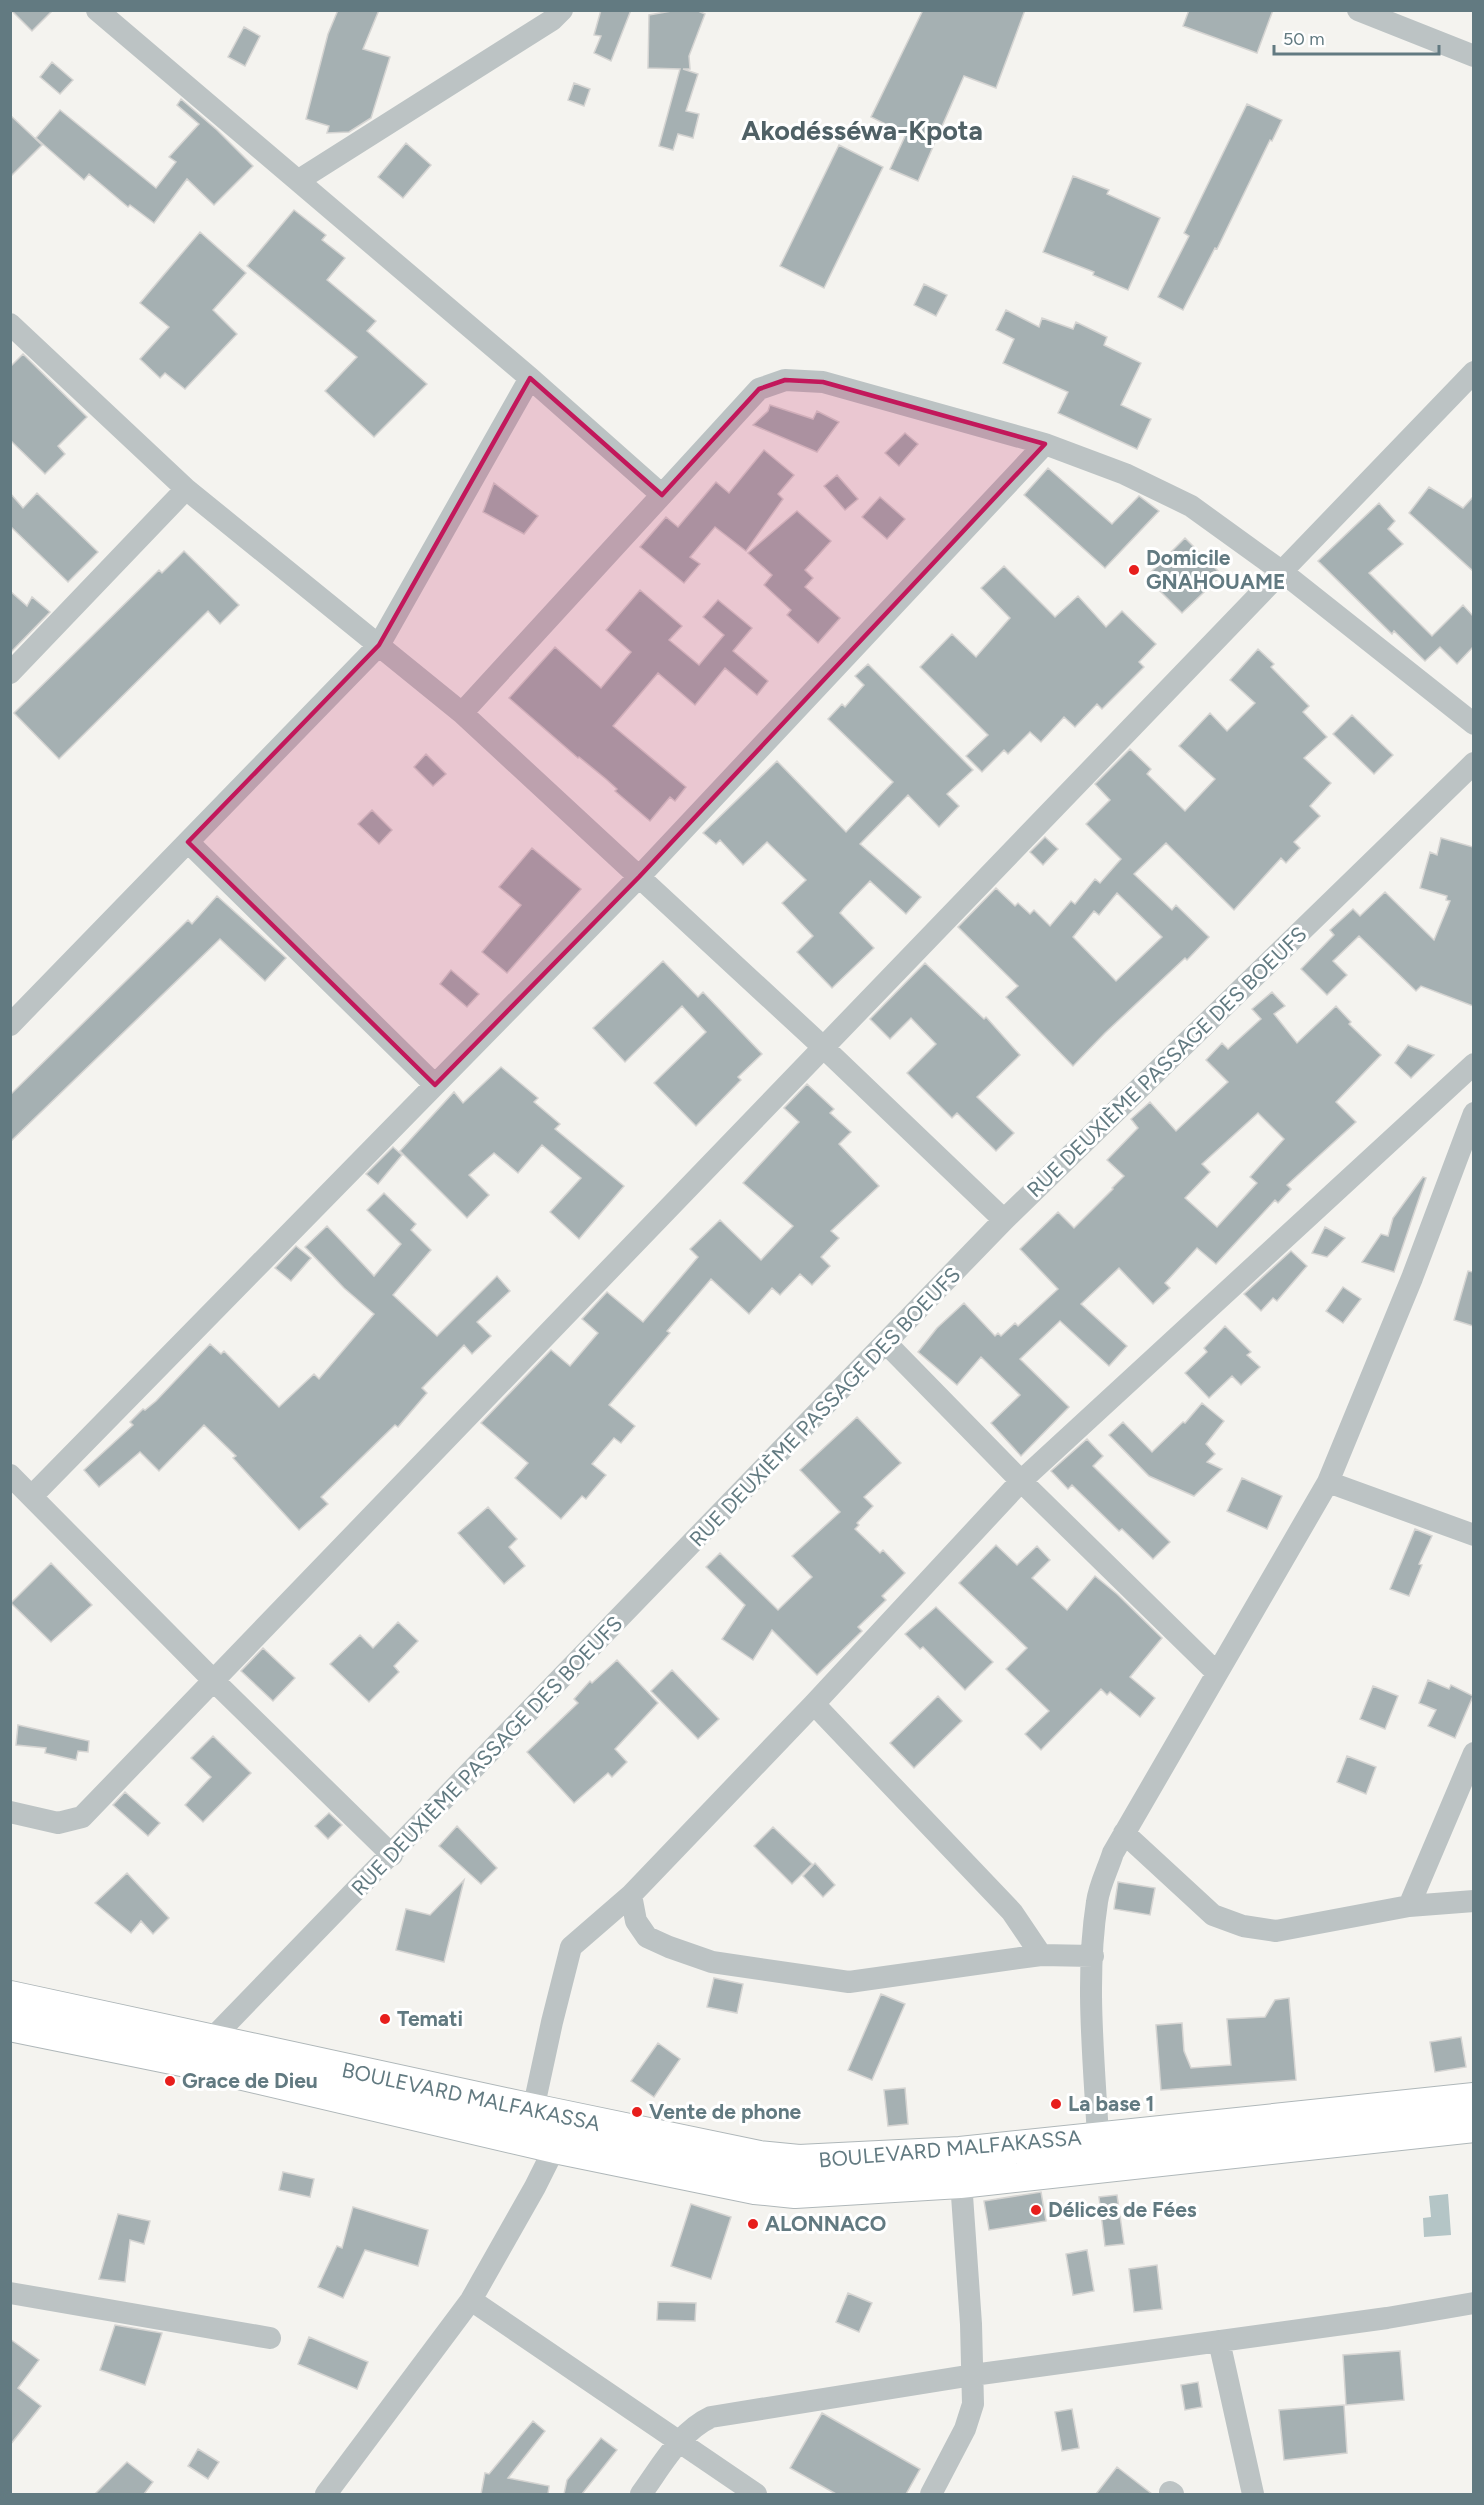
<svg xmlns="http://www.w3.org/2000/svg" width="1484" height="2505" font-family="Figtree,sans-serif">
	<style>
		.water { fill: #b4c5c6 }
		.building { fill: #a5b0b2; stroke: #d5d4d2; stroke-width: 1.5; fill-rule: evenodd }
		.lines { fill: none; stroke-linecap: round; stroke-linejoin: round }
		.secondary-casing { stroke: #afb7b9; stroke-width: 34 }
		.minor { stroke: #bcc3c4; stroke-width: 22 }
		.secondary { stroke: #fff; stroke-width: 32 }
		.marked { fill: #c2185b; fill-opacity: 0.2; stroke: #c2185b; stroke-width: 4.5; stroke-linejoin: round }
		.poi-dot { fill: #e71e1c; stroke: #fff; stroke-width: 2 }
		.labels { text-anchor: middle; stroke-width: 6; stroke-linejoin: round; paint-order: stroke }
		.poi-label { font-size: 21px; font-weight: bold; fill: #627a81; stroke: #fff; text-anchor: start }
		.street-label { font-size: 21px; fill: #627a81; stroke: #fff }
		.district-label { font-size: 27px; font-weight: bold; fill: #506166; stroke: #fff }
	</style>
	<rect width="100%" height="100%" fill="#f4f3ef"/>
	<!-- water -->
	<path class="water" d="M 1448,2194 L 1451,2235 L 1424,2237 L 1423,2218 L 1431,2217 L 1429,2196 Z"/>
	<!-- building -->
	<path class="building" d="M 11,10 L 53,10 L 32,31 Z
		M 338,10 L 379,10 L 363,49 L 390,57 L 371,118 L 349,132 L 327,133 L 329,126 L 306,119 L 328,34 Z
		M 601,10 L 631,10 L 611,61 L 594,53 L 601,36 L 594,35 Z
		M 677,10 L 696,10 L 705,14 L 689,56 L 690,69 L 683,69 L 698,74 L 686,111 L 699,114 L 693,138 L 678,134 L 673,150 L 659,146 L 680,69 L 648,68 L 649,15 Z
		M 923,10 L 1025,10 L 996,88 L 964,76 L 918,181 L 890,169 L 906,134 L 871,117 Z
		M 1189,10 L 1273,10 L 1257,53 L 1183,26 Z
		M 244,27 L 260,36 L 245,66 L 228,57 Z
		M 52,62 L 73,80 L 60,94 L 40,77 Z
		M 574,83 L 590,89 L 584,106 L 568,100 Z
		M 181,99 L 217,130 L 253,166 L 214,205 L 187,179 L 154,223 L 130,205 L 128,207 L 89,174 L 84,180 L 36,138 L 60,110 L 156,188 L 176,162 L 169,157 L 199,124 L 177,105 Z
		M 1247,104 L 1282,120 L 1272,141 L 1270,140 L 1217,249 L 1215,248 L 1183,310 L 1158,297 L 1189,236 L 1184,233 Z
		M 10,115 L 42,145 L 10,177 Z
		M 406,143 L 431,165 L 403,198 L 378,177 Z
		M 839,145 L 883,167 L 824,288 L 780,266 Z
		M 1073,176 L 1109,190 L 1107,194 L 1160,218 L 1128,290 L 1093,275 L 1094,272 L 1043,252 Z
		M 294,210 L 326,235 L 322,240 L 345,258 L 327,280 L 376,321 L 367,331 L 427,384 L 374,437 L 325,391 L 357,357 L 247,266 Z
		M 200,232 L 246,273 L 213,310 L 237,334 L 185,389 L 165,373 L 160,378 L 140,359 L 169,327 L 140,303 Z
		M 924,284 L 947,295 L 936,316 L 914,305 Z
		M 1006,310 L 1039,327 L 1042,318 L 1073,329 L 1076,322 L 1107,337 L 1104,345 L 1141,363 L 1121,405 L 1151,419 L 1137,449 L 1058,413 L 1068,392 L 1003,363 L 1014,339 L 996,330 Z
		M 23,354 L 87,417 L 58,446 L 65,454 L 45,474 L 10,440 L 10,367 Z
		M 770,405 L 813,419 L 817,411 L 839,422 L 817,452 L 753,425 L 768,411 Z
		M 905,433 L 918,444 L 899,466 L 885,453 Z
		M 764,450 L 794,475 L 778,494 L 783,499 L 746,551 L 715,527 L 690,557 L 700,564 L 684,583 L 640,547 L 666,517 L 678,527 L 716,482 L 729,493 Z
		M 1048,468 L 1112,524 L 1139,496 L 1159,511 L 1105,568 L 1024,495 Z
		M 837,475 L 858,499 L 845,510 L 824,486 Z
		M 494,483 L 538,516 L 524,534 L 483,512 Z
		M 1429,487 L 1463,508 L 1473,497 L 1473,571 L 1409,513 Z
		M 10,493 L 23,508 L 37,493 L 98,552 L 68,582 L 10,526 Z
		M 880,497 L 905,519 L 887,539 L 862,517 Z
		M 1379,503 L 1395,521 L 1388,529 L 1403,544 L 1369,573 L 1432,636 L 1463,605 L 1473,616 L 1473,647 L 1457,664 L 1440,647 L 1425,661 L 1394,631 L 1392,634 L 1318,561 Z
		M 797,511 L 831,541 L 805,570 L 813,578 L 805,587 L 840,618 L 818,643 L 787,615 L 791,610 L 764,585 L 772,575 L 748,553 Z
		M 1185,538 L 1222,575 L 1182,613 L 1146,577 Z
		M 184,551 L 239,605 L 220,624 L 208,611 L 59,759 L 14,713 L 159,570 L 162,573 Z
		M 1004,566 L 1055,617 L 1078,596 L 1106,627 L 1122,611 L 1156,644 L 1139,662 L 1144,667 L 1102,709 L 1097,704 L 1075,727 L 1064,717 L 1041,742 L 1030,732 L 1008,754 L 1004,750 L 982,772 L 966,756 L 988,735 L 920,667 L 952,634 L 976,657 L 1010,618 L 981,588 Z
		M 640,590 L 682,626 L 669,640 L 699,665 L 724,635 L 703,617 L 718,600 L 752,628 L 733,651 L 768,681 L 757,695 L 725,668 L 695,705 L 658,673 L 613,726 L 686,787 L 675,801 L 670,797 L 650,821 L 615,791 L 617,789 L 606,779 L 579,757 L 578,758 L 509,698 L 555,647 L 601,688 L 631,652 L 606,630 Z
		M 10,591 L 27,606 L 32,597 L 50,612 L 10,653 Z
		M 1258,649 L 1274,664 L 1271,667 L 1309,706 L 1303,712 L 1327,737 L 1304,758 L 1331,783 L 1310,806 L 1320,816 L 1294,842 L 1300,848 L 1286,863 L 1281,858 L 1234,910 L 1166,843 L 1134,874 L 1172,910 L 1176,905 L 1209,937 L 1187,960 L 1185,958 L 1105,1033 L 1073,1066 L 1006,997 L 1018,986 L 958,927 L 996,888 L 1015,906 L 1018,903 L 1030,914 L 1034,910 L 1050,926 L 1071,901 L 1075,904 L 1095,879 L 1100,883 L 1121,859 L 1086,824 L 1110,800 L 1095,784 L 1130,749 L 1151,769 L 1147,774 L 1185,811 L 1215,779 L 1179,746 L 1210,713 L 1227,731 L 1255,703 L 1230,680 ZM 1117,893 L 1162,937 L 1116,981 L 1073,937 L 1094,911 L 1099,915 Z
		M 868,664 L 973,770 L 947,794 L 959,806 L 939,827 L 908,795 L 860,844 L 921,897 L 906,914 L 870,881 L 844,908 L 840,913 L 874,948 L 832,988 L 797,952 L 813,936 L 782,903 L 806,880 L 767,842 L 743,865 L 720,840 L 716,844 L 703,833 L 777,761 L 846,832 L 893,782 L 828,719 L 842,704 L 845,707 L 864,685 L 855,676 Z
		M 1352,715 L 1393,755 L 1374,774 L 1333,734 Z
		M 426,754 L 446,774 L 433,786 L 414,767 Z
		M 372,810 L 392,830 L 379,844 L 358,824 Z
		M 1045,837 L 1058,849 L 1043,865 L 1030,852 Z
		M 1441,838 L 1473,847 L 1473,1006 L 1421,986 L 1416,991 L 1359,936 L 1333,961 L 1347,975 L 1327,995 L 1301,969 L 1334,935 L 1330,930 L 1353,909 L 1360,916 L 1385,892 L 1434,940 L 1450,901 L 1446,900 L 1447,896 L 1420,888 L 1430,852 L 1437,855 Z
		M 532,848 L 581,889 L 507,973 L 482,952 L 521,905 L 499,887 Z
		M 217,896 L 286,958 L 265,981 L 220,939 L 10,1142 L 10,1095 L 188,920 L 192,924 Z
		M 663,961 L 698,997 L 703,992 L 762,1054 L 738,1077 L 741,1080 L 696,1126 L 654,1083 L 706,1032 L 682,1006 L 625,1062 L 593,1028 Z
		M 925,963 L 984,1019 L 986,1017 L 1020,1055 L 977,1097 L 1014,1133 L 996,1151 L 957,1113 L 952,1118 L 907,1073 L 936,1044 L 911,1018 L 890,1039 L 870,1019 Z
		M 451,970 L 479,994 L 467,1007 L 440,984 Z
		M 1272,992 L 1285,1006 L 1274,1014 L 1297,1043 L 1336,1006 L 1351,1022 L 1349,1024 L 1381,1055 L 1336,1102 L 1356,1122 L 1287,1185 L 1291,1189 L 1278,1203 L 1275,1200 L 1216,1264 L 1197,1248 L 1165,1283 L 1170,1288 L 1153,1304 L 1119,1268 L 1081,1304 L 1127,1346 L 1109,1366 L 1060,1321 L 1020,1359 L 1069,1407 L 1021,1456 L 991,1423 L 1020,1395 L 981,1357 L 957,1385 L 918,1352 L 937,1328 L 964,1303 L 995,1336 L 998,1333 L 1001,1336 L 1015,1323 L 1018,1326 L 1058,1289 L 1020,1249 L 1058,1212 L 1074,1228 L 1113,1189 L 1112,1188 L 1124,1176 L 1107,1160 L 1138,1128 L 1131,1119 L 1150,1102 L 1176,1131 L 1228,1082 L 1206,1060 L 1222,1043 L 1228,1049 L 1261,1019 L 1252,1009 ZM 1258,1113 L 1284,1139 L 1250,1177 L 1257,1183 L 1217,1227 L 1185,1198 L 1210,1172 L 1202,1164 Z
		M 1408,1045 L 1434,1055 L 1411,1078 L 1395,1063 Z
		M 501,1067 L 538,1098 L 534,1102 L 560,1124 L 555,1129 L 624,1186 L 579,1239 L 550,1212 L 581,1178 L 542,1145 L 518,1173 L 494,1153 L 469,1175 L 489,1195 L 467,1218 L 400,1151 L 454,1092 L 463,1103 Z
		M 807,1084 L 834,1109 L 830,1113 L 851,1132 L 839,1144 L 879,1186 L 831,1231 L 839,1238 L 821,1257 L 830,1266 L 812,1285 L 800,1274 L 780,1295 L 772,1288 L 749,1314 L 711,1279 L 667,1331 L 670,1333 L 609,1405 L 635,1426 L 621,1443 L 614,1438 L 592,1464 L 606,1475 L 586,1499 L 582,1496 L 561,1519 L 515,1478 L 528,1463 L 481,1423 L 551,1350 L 570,1366 L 598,1333 L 582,1319 L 607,1292 L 643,1322 L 698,1257 L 690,1249 L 720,1220 L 761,1260 L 793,1226 L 743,1183 L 799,1122 L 784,1108 Z
		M 393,1147 L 402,1155 L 378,1184 L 366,1174 Z
		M 1423,1177 L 1426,1178 L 1394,1272 L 1362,1262 L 1381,1234 L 1388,1236 L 1393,1218 Z
		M 384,1193 L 416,1224 L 411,1230 L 431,1250 L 393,1295 L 437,1336 L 497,1276 L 510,1291 L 477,1322 L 491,1336 L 472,1354 L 464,1345 L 422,1388 L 427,1393 L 398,1427 L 395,1425 L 321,1497 L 328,1504 L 299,1530 L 233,1458 L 236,1456 L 204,1425 L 159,1471 L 140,1452 L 99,1487 L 84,1470 L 133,1425 L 130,1422 L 143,1409 L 145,1410 L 156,1401 L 210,1344 L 221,1354 L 224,1351 L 279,1407 L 314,1374 L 319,1379 L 374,1314 L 344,1288 L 305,1247 L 327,1226 L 374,1276 L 401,1244 L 367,1210 Z
		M 1325,1227 L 1345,1238 L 1327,1257 L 1312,1253 Z
		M 296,1246 L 311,1258 L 291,1281 L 275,1268 Z
		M 1291,1251 L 1307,1266 L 1277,1301 L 1273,1298 L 1261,1311 L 1244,1294 Z
		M 1468,1271 L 1473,1272 L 1473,1326 L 1454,1320 Z
		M 1343,1287 L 1361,1299 L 1343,1323 L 1326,1311 Z
		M 1225,1326 L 1251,1352 L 1247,1355 L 1260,1367 L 1241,1385 L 1232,1376 L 1209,1398 L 1185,1373 L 1207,1352 L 1204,1348 Z
		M 1202,1403 L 1224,1421 L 1206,1444 L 1215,1454 L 1207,1462 L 1222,1469 L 1194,1496 L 1149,1476 L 1109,1435 L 1123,1422 L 1152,1452 L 1183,1422 L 1185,1423 Z
		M 857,1417 L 901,1463 L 864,1497 L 873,1506 L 857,1523 L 859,1525 L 855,1529 L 880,1553 L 883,1550 L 905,1573 L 882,1596 L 886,1600 L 858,1627 L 862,1631 L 817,1675 L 772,1630 L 753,1660 L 722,1639 L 745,1605 L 706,1567 L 720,1553 L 778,1610 L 812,1577 L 792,1556 L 840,1512 L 800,1470 Z
		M 1087,1439 L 1103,1456 L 1093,1466 L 1170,1542 L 1153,1559 L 1122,1529 L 1119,1531 L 1072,1485 L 1068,1489 L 1051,1471 Z
		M 1242,1478 L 1282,1496 L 1267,1529 L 1227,1511 Z
		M 488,1507 L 517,1539 L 509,1547 L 525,1566 L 504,1584 L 458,1533 Z
		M 1415,1529 L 1432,1536 L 1419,1564 L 1422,1565 L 1409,1596 L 1390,1589 Z
		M 996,1545 L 1017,1565 L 1037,1546 L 1050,1560 L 1032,1578 L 1067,1610 L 1095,1576 L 1117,1594 L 1162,1638 L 1130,1677 L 1155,1698 L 1140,1717 L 1110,1692 L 1107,1695 L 1101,1689 L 1041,1750 L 1025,1734 L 1049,1711 L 1006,1669 L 1027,1648 L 959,1583 Z
		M 51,1563 L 92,1605 L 51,1642 L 11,1603 Z
		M 936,1607 L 993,1662 L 965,1690 L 923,1647 L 920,1649 L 905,1634 Z
		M 398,1622 L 418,1641 L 394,1666 L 399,1672 L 369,1702 L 330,1664 L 360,1635 L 373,1648 Z
		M 263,1648 L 295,1678 L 273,1701 L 241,1671 Z
		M 617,1660 L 658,1703 L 615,1749 L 627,1762 L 612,1777 L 608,1773 L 574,1803 L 527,1752 L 578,1703 L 574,1699 L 590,1681 L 592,1683 Z
		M 672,1670 L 719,1719 L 698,1739 L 651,1691 Z
		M 1428,1680 L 1449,1689 L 1451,1685 L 1473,1696 L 1455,1738 L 1428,1726 L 1436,1710 L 1419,1703 Z
		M 1373,1686 L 1398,1696 L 1385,1729 L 1360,1719 Z
		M 938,1696 L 962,1721 L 914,1768 L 890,1743 Z
		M 18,1725 L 89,1741 L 88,1752 L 78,1751 L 76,1760 L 45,1753 L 46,1748 L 16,1745 Z
		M 213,1736 L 251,1773 L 203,1822 L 185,1805 L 211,1777 L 191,1758 Z
		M 1347,1756 L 1376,1767 L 1366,1794 L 1337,1782 Z
		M 125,1792 L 160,1823 L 148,1836 L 113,1805 Z
		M 329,1813 L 342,1825 L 328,1839 L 315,1826 Z
		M 457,1826 L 497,1868 L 481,1884 L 439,1846 Z
		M 773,1827 L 812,1864 L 792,1884 L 754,1846 Z
		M 815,1863 L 835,1885 L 823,1897 L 803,1876 Z
		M 127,1873 L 169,1918 L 153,1934 L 141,1921 L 131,1933 L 95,1903 Z
		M 464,1880 L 444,1962 L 396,1950 L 406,1909 L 430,1915 Z
		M 1118,1882 L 1155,1888 L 1150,1915 L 1114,1909 Z
		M 714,1978 L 743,1984 L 737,2013 L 707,2007 Z
		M 881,1994 L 905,2004 L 872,2080 L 848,2070 Z
		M 1289,1998 L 1296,2080 L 1161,2090 L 1156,2025 L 1182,2023 L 1184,2051 L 1191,2068 L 1231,2065 L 1227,2019 L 1265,2017 L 1275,2000 Z
		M 1461,2037 L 1466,2067 L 1435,2072 L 1430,2042 Z
		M 658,2043 L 680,2059 L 654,2097 L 631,2081 Z
		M 905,2088 L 908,2124 L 888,2126 L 884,2090 Z
		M 283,2172 L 314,2179 L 310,2197 L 279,2190 Z
		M 1041,2192 L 1046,2221 L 989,2230 L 984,2201 Z
		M 1117,2195 L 1124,2244 L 1105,2246 L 1099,2197 Z
		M 691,2204 L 731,2217 L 711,2279 L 671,2266 Z
		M 353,2207 L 428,2230 L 418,2266 L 365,2250 L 343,2298 L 318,2287 L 337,2246 L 342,2248 Z
		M 118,2214 L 150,2221 L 144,2244 L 130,2240 L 125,2282 L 99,2279 Z
		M 1087,2250 L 1094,2291 L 1073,2295 L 1066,2254 Z
		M 1157,2265 L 1162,2309 L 1134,2312 L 1129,2269 Z
		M 848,2293 L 872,2303 L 859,2332 L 836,2322 Z
		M 658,2302 L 696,2303 L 695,2321 L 657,2320 Z
		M 115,2325 L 162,2333 L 145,2385 L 100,2370 Z
		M 309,2337 L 368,2362 L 357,2389 L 298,2364 Z
		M 10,2339 L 39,2360 L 18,2388 L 41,2406 L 10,2445 Z
		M 1400,2351 L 1404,2400 L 1346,2405 L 1343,2355 Z
		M 1198,2382 L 1202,2407 L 1185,2410 L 1181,2385 Z
		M 1344,2405 L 1347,2453 L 1284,2460 L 1279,2410 Z
		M 1072,2409 L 1079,2448 L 1062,2451 L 1055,2412 Z
		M 822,2413 L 920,2469 L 906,2494 L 836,2494 L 790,2468 Z
		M 533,2421 L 545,2431 L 508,2478 L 549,2486 L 548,2494 L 481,2494 L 485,2473 L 489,2474 Z
		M 601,2438 L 617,2450 L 582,2494 L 564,2494 L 567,2480 Z
		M 198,2449 L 219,2462 L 208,2479 L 188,2466 Z
		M 127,2462 L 153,2482 L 144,2494 L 95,2494 Z
		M 1117,2467 L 1152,2494 L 1096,2494 Z"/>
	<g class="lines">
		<!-- secondary casing -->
		<g class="secondary-casing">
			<path id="secondary" d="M 10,1997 L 533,2110 L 759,2157 L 799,2161 L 960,2153 L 1474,2099
				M 10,2025 L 187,2061 L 555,2147 L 755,2188 L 795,2192 L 960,2182 L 1474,2126"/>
		</g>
		<!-- minor -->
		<path class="minor" d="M 97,10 L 530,378 L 662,495
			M 1358,10 L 1474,56
			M 299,180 L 552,20 L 562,10
			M 10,324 L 186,489 L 462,713 L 823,1047 L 1004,1220
			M 10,673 L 186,489
			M 462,713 L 759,389 L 785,380 L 823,382 L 1045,444 L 1125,474 L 1191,506 L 1281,571 L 1474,724
			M 188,842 L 435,1085
			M 10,1025 L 379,645 L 530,378
			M 886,1343 L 1021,1481 L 1217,1673
			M 10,1475 L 213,1680 L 392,1855
			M 1328,1482 L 1474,1535
			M 32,1496 L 639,877 L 1045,444
			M 814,1704 L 1012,1912 L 1041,1955
			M 10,1812 L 58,1823 L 82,1817 L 1474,372
			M 1124,1833 L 1213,1915 L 1243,1926 L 1276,1931 L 1409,1906 L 1474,1901
			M 1409,1906 L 1474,1753
			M 1093,1956 L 1041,1955 L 849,1982 L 712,1962 L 669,1947 L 647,1937 L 636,1921 L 631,1895 L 814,1704 L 1021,1481 L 1474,1064
			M 203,2048 L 1004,1220 L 1474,763
			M 533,2110 L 552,2022 L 571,1947 L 631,1895
			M 1098,2137 C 1094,2060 1085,1979 1097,1902 C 1099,1886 1108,1869 1113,1853 L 1328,1482 L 1412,1278 L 1474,1113
			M 10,2293 L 270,2338
			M 471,2300 L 756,2494
			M 1219,2341 L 1253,2494
			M 1170,2492 L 1173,2494
			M 326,2494 L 471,2300 L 535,2187 L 555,2147
			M 641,2494 C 661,2467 679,2432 711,2417 L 973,2375 L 1387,2318 L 1474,2303
			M 931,2494 L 965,2429 L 973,2404 L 971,2324 L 960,2167"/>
		<!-- secondary -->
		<use href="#secondary" class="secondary"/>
	</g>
	<!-- marked area -->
	<path class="marked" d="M 530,378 L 662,495 L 759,389 L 785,380 L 823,382 L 1045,444 L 639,877 L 435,1085 L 188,842 L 379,645 Z"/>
	<!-- markers -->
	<g class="poi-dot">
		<circle cx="1134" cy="570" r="6"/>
		<circle cx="385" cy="2019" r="6"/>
		<circle cx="170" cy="2081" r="6"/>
		<circle cx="1056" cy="2104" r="6"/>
		<circle cx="637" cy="2112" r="6"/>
		<circle cx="1036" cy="2210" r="6"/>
		<circle cx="753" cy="2224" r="6"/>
	</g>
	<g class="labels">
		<!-- poi labels -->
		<g class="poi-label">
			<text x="1146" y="565">Domicile<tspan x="1146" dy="24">GNAHOUAME</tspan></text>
			<text x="397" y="2026">Temati</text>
			<text x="182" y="2088">Grace de Dieu</text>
			<text x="1068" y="2111">La base 1</text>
			<text x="649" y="2119">Vente de phone</text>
			<text x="1048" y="2217">Délices de Fées</text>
			<text x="765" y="2231">ALONNACO</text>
		</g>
		<!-- street labels -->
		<g class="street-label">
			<text transform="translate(1167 1062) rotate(-44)" y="7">RUE DEUXIÈME PASSAGE DES BOEUFS</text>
			<text transform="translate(825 1407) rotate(-46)" y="7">RUE DEUXIÈME PASSAGE DES BOEUFS</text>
			<text transform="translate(487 1756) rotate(-46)" y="7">RUE DEUXIÈME PASSAGE DES BOEUFS</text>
			<text transform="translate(471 2097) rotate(12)" y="7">BOULEVARD MALFAKASSA</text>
			<text transform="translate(950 2149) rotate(-5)" y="7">BOULEVARD MALFAKASSA</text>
		</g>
		<!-- district labels -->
		<g class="district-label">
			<text x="862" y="140">Akodésséwa-Kpota</text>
		</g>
	</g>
	<!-- border -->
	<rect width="1484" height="2505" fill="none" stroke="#627a81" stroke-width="24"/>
	<!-- scale -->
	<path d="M1274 45v9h165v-9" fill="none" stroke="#627a81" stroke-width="3"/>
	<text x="1283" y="45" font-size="18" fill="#627a81" stroke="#ffffff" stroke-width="4.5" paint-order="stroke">50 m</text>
</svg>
